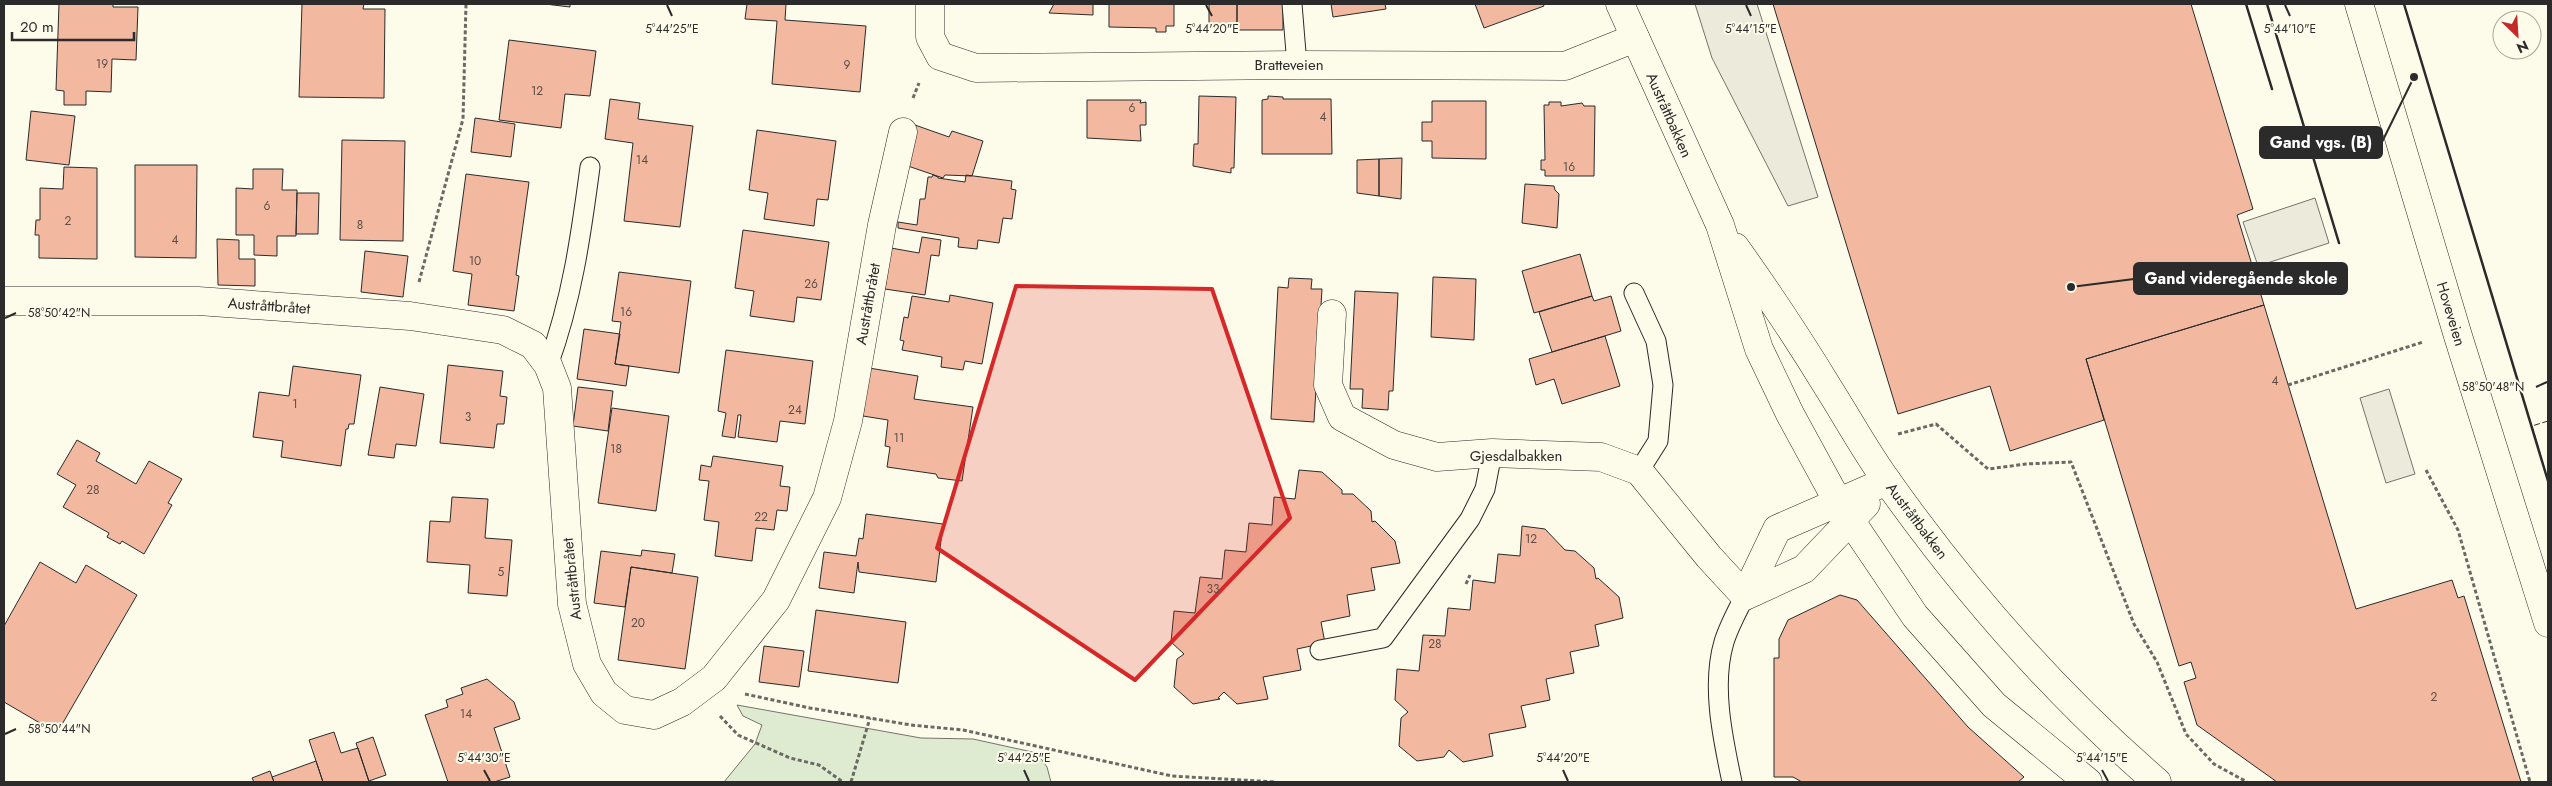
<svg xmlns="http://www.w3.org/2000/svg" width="2552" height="786" font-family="Jost,sans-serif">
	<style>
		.green { fill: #deebd1; stroke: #74746e }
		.parking { fill: #eceadb; stroke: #74746e }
		.building { fill: #f2b8a0; stroke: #2b2b2b }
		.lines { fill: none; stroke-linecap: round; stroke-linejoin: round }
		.lane-casing { stroke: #2b2b2b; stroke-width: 21 }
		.street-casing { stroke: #2b2b2b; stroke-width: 29 }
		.secondary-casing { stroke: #2b2b2b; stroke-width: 29 }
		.primary-casing { stroke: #2b2b2b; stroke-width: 29 }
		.path { stroke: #6a6964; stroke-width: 3; stroke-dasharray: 4 2.5; stroke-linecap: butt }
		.lane { stroke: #fdfbea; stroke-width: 19 }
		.street { stroke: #fdfbea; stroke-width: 28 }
		.secondary { stroke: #fdfbea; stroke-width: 28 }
		.primary { stroke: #fdfbea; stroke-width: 28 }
		.fence { stroke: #2b2b2b; stroke-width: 1; stroke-dasharray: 6 2.5; stroke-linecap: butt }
		.wall { stroke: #2b2b2b; stroke-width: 2.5 }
		.marked { fill: #d62828; fill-opacity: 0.2; stroke: #d62828; stroke-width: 4; stroke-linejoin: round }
		.ticks { fill: none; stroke: #2b2b2b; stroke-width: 2 }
		.labels { text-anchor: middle; stroke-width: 4; stroke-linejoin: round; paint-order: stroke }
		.number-label { font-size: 12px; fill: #5d4e48 }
		.street-label { font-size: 15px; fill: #2b2b2b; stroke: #fdfbea }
		.ticks-label { font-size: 12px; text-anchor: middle; fill: #2b2b2b; stroke: #fdfbea; stroke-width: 4; stroke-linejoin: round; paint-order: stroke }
		.leader { fill: none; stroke: #2b2b2b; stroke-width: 2 }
		.callout-dot { fill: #2b2b2b; stroke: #fdfbea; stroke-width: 2 }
		.callout { fill: #2b2b2b; stroke: #2b2b2b; stroke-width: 2 }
		.callout-label { font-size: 16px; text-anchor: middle; font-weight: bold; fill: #fff }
	</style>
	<rect width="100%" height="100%" fill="#fdfbea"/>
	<!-- green -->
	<path class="green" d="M 737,705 L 921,738 L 973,739 L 1037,753 L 1047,767 L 1051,782 L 724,782 L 755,744 L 762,725 L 743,716 Z"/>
	<!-- parking -->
	<path class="parking" d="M 1695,4 L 1757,4 L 1818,197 L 1788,206 L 1712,58 Z
		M 2315,198 L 2329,243 L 2258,266 L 2243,222 Z
		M 2389,389 L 2415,474 L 2386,483 L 2360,398 Z"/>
	<!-- building -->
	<path class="building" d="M 59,4 L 113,4 L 113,7 L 138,7 L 136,60 L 112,59 L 111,92 L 86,91 L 86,105 L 64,105 L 64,91 L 56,90 Z
		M 302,4 L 364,4 L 363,9 L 385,9 L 384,98 L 299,97 Z
		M 545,4 L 570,4 L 570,7 Z
		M 747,4 L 786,4 L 785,20 L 866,26 L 860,92 L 772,84 L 777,21 L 745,19 Z
		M 1054,4 L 1093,4 L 1093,15 L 1049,13 Z
		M 1109,4 L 1174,4 L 1174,26 L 1166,26 L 1166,32 L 1156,32 L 1156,28 L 1109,27 Z
		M 1209,4 L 1237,4 L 1237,27 L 1209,27 Z
		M 1237,4 L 1283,4 L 1283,30 L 1237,30 Z
		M 1331,4 L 1385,4 L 1386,9 L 1333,17 Z
		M 1475,4 L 1543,4 L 1544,6 L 1484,28 Z
		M 1773,4 L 2191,4 L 2253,209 L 2237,215 L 2264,305 L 2086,359 L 2104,420 L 2010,451 L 1990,386 L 1898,414 Z
		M 509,40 L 596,51 L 590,96 L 565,94 L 561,128 L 499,120 Z
		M 1199,96 L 1236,97 L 1234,168 L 1231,168 L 1231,173 L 1193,166 L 1194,144 L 1198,144 Z
		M 1268,96 L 1283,97 L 1283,99 L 1331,99 L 1332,154 L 1262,154 L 1262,100 L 1268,99 Z
		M 610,99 L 640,103 L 638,119 L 693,126 L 680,227 L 624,221 L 633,143 L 605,139 Z
		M 1087,100 L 1141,100 L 1140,103 L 1146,102 L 1146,125 L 1140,125 L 1141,141 L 1087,138 Z
		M 1432,101 L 1486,101 L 1486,159 L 1432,158 L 1432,141 L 1422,141 L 1422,122 L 1432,122 Z
		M 1549,102 L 1561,102 L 1561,106 L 1582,103 L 1584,106 L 1595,106 L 1594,176 L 1545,176 L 1545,170 L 1541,170 L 1541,160 L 1545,160 L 1544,105 L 1549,105 Z
		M 31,111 L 75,116 L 69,165 L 26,160 Z
		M 475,118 L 515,124 L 511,157 L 471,152 Z
		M 915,125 L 949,137 L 952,131 L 983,141 L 972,176 L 945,175 L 943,178 L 902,164 Z
		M 757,130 L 836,141 L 828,200 L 817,199 L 814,226 L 764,219 L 768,193 L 749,190 Z
		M 342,140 L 405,141 L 403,241 L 340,240 Z
		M 1402,158 L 1401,199 L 1379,196 L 1379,159 Z
		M 1379,159 L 1379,196 L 1357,193 L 1357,160 Z
		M 135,165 L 197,165 L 196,258 L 135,257 Z
		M 64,167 L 97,168 L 97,259 L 39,258 L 39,235 L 35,235 L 36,220 L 40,220 L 40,188 L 63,189 Z
		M 253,169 L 283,169 L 282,190 L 297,190 L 296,236 L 277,236 L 277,256 L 254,255 L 254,235 L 236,235 L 236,188 L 253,189 Z
		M 466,174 L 529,182 L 516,275 L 519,276 L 514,311 L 468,305 L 472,274 L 453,271 Z
		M 933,175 L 938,177 L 938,178 L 965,182 L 966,175 L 1012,181 L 1011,189 L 1016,190 L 1012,219 L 1003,218 L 999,243 L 978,240 L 977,249 L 958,247 L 959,238 L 898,228 L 898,222 L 917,225 L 920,199 L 925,199 L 928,177 L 932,177 Z
		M 1525,184 L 1554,186 L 1555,190 L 1559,194 L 1557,228 L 1522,223 Z
		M 297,193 L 319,193 L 318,234 L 296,234 Z
		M 743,230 L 829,242 L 821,300 L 797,297 L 794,322 L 750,316 L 754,291 L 735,288 Z
		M 922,237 L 941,240 L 939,256 L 931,255 L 925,295 L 885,289 L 891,248 L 919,253 Z
		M 217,239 L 239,240 L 239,259 L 255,259 L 255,286 L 218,285 Z
		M 365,251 L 408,256 L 403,297 L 361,292 Z
		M 1580,254 L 1592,296 L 1534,313 L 1522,271 Z
		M 619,272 L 691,281 L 679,373 L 615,364 L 621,322 L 612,321 Z
		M 1433,277 L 1476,279 L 1474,340 L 1431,337 Z
		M 1289,278 L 1312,279 L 1311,289 L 1322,289 L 1314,422 L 1271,419 L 1278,287 L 1288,288 Z
		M 1355,291 L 1398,293 L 1393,391 L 1389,391 L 1388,410 L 1362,408 L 1363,389 L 1350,389 Z
		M 950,295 L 993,303 L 982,364 L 965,361 L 963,370 L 941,367 L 942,357 L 902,350 L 904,341 L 900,340 L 904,317 L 908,318 L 912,296 L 949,302 Z
		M 1592,296 L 1594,301 L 1611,296 L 1621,331 L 1552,352 L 1539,312 Z
		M 2264,305 L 2356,609 L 2452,580 L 2458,598 L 2464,596 L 2521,782 L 2277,782 L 2197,725 L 2184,682 L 2196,678 L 2191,662 L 2179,666 L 2086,359 Z
		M 584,329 L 620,334 L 615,364 L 629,366 L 626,386 L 577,379 Z
		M 1605,336 L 1620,386 L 1562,404 L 1554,379 L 1536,385 L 1529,359 Z
		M 726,350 L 813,361 L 805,424 L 780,421 L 777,442 L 738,437 L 741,415 L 738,415 L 735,438 L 722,436 L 726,413 L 718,411 Z
		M 448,365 L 503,371 L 500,396 L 507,397 L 504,424 L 497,424 L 494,448 L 440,443 Z
		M 293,366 L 361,375 L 354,424 L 349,424 L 348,429 L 346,429 L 341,466 L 281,457 L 283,441 L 253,437 L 259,392 L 289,396 Z
		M 869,368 L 918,376 L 914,399 L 973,407 L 962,481 L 938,478 L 936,474 L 887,467 L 890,447 L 885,446 L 888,420 L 863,416 Z
		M 380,387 L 424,394 L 416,446 L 396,444 L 394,458 L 368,455 Z
		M 578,387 L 613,391 L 608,431 L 573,426 Z
		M 612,408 L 669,416 L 656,511 L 598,503 Z
		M 77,440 L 100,453 L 96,461 L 136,484 L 149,461 L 182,479 L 168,503 L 172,505 L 144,554 L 122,541 L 120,544 L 107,537 L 109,533 L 63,507 L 76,485 L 57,474 Z
		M 713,456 L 783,466 L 780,486 L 790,487 L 787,511 L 777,510 L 774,530 L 756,528 L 752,561 L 715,556 L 719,522 L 704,520 L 709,481 L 699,480 L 701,465 L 711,467 Z
		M 1299,470 L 1322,472 L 1342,490 L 1342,494 L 1353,494 L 1371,511 L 1372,522 L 1375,521 L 1395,541 L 1400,563 L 1371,568 L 1375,590 L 1347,595 L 1350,616 L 1321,622 L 1325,643 L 1297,649 L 1301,670 L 1263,677 L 1268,699 L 1237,704 L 1224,692 L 1218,698 L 1220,699 L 1193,704 L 1174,687 L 1177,659 L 1184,654 L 1171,642 L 1174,611 L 1195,613 L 1200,577 L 1222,579 L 1225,550 L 1246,552 L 1249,523 L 1272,525 L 1274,497 L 1295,499 Z
		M 452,497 L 488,499 L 485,538 L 512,540 L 507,596 L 468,593 L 470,565 L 427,562 L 430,521 L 450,522 Z
		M 866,514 L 943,524 L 936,582 L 859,572 L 858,562 L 854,593 L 819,588 L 824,552 L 856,556 L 859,538 L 863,539 Z
		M 1522,526 L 1545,529 L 1565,550 L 1575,551 L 1594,568 L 1596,579 L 1598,578 L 1619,597 L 1623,618 L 1595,625 L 1599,646 L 1570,652 L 1574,673 L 1546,679 L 1550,700 L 1521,706 L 1526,727 L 1489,734 L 1493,756 L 1463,762 L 1449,750 L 1444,757 L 1417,761 L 1399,746 L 1401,718 L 1408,712 L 1395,700 L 1397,669 L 1419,671 L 1423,635 L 1445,636 L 1448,608 L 1470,610 L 1473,580 L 1495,583 L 1498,554 L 1520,556 Z
		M 642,550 L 675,554 L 672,573 L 631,567 L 625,607 L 594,603 L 601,551 L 641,556 Z
		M 40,562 L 76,583 L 86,565 L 137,595 L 57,733 L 4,702 L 4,626 Z
		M 631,567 L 698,577 L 685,669 L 618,660 Z
		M 1840,595 L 1857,600 L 1968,727 L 2024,777 L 2018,782 L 1802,782 L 1793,777 L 1774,777 L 1774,658 L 1779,658 L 1779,639 L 1788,620 Z
		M 816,610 L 906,622 L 898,683 L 808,671 Z
		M 764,646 L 804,651 L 799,687 L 759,682 Z
		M 487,679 L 514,702 L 520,719 L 494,728 L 510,777 L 494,782 L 448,782 L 425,715 L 448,707 L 446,700 L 463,694 L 461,688 Z
		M 334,732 L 341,753 L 358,748 L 369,782 L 323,782 L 309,740 Z
		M 373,737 L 386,775 L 369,781 L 356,743 Z
		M 316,761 L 323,782 L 274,782 L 272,777 Z
		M 270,771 L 274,782 L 254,782 L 252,778 Z"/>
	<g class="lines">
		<!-- lane casing -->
		<g class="lane-casing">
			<path id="lane" d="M 1292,4 L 1297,65
				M 1634,293 L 1656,341 L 1663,385 L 1658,441 L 1639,471
				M 548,365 C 572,300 581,235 590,167
				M 1320,650 L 1383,638 L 1470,519 L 1485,489 L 1492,453
				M 1732,782 C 1723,739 1711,686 1724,642 C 1729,626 1737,611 1745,596"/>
		</g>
		<!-- street casing -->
		<g class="street-casing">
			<path id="street" d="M 930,4 L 930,37 L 940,56 L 976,68 L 1297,65 L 1565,66 L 1635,38
				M 4,301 L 198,301 L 410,316 L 503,330 L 533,345 L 548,365 L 557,388 L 572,604 L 587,664 L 604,693 L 625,710 L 654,715 L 682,702 L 714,678 L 776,600 L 827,498 L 848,421 L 882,225 L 903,132
				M 1332,314 L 1328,385 L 1342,417 L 1394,445 L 1437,457 L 1492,453 L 1601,457 L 1639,471 L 1709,557 L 1745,596
				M 1745,596 L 1777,529 L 1887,481
				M 1745,596 L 1804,569 L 1866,504"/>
		</g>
		<!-- secondary casing -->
		<g class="secondary-casing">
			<path id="secondary" d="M 2359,4 L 2458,336 L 2548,623"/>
		</g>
		<!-- primary casing -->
		<g class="primary-casing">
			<path id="primary" d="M 1620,4 L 1720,225 L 1759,349 L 1790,414 L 1838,502 L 1915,616 L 1994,705 L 2088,782
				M 1735,247 C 1768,293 1799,340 1829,389 C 1848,419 1866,452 1887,481 C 1965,591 2055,694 2157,782"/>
		</g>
		<!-- path -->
		<path class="path" d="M 913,98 L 919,83
			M 419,282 L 463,119 L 466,4
			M 2288,385 L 2423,342
			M 1898,434 L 1936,424 L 1988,469 L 2026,464 L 2071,462 L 2134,624 L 2157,662 L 2186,734 L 2214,764 L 2247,782
			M 2426,470 L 2458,530 L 2530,782
			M 1466,584 L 1470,575
			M 745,694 L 810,708 L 911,725 L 963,730 L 1172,776 L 1276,782
			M 720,716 L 738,735 L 790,758 L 819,765 L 843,782
			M 851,782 L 870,718"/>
		<!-- lane -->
		<use href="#lane" class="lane"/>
		<!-- street -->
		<use href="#street" class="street"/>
		<!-- secondary -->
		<use href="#secondary" class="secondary"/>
		<!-- primary -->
		<use href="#primary" class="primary"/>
		<!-- fence -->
		<path class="fence" d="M 2548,421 L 2532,426 L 2548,481"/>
		<!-- wall -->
		<path class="wall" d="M 2246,4 L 2272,89
			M 2267,4 L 2339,243
			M 2404,4 L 2548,481"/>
	</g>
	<!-- marked area -->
	<path class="marked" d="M 1016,286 L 1212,289 L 1290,518 L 1135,680 L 937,548 Z"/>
	<!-- ticks -->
	<path class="ticks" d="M 667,5 L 672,16M 1206,5 L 1212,16M 1746,5 L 1751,16M 2285,5 L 2290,16M 5,318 L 16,313M 2536,387 L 2547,382M 5,734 L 16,729M 484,770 L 490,781M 1024,770 L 1029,781M 1563,770 L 1568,781M 2102,770 L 2108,781"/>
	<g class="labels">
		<!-- number labels -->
		<g class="number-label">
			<text x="102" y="68">19</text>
			<text x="847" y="69">9</text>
			<text x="537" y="95">12</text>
			<text x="1132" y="112">6</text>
			<text x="1323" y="121">4</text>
			<text x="642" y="164">14</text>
			<text x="1569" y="171">16</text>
			<text x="267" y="210">6</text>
			<text x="68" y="225">2</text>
			<text x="360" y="229">8</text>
			<text x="175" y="244">4</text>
			<text x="475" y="265">10</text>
			<text x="811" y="288">26</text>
			<text x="626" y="316">16</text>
			<text x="2275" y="385">4</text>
			<text x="295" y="408">1</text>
			<text x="795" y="414">24</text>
			<text x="468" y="421">3</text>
			<text x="899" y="442">11</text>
			<text x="616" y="453">18</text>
			<text x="93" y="494">28</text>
			<text x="761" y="521">22</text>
			<text x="1531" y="543">12</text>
			<text x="501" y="576">5</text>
			<text x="1213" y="593">33</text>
			<text x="638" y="627">20</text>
			<text x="1435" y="648">28</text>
			<text x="2434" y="701">2</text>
			<text x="466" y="718">14</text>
		</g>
		<!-- street labels -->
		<g class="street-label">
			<text x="1289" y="70">Bratteveien</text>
			<text transform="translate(1669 115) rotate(66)" y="5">Austråttbakken</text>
			<text transform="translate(868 304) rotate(-80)" y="5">Austråttbråtet</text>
			<text transform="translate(269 306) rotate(4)" y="5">Austråttbråtet</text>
			<text transform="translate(2451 314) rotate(73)" y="5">Hoveveien</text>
			<text x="1516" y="461">Gjesdalbakken</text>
			<text transform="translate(1917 521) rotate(53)" y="5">Austråttbakken</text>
			<text transform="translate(572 579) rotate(-96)" y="5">Austråttbråtet</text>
		</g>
	</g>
	<g class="ticks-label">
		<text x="672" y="33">5°44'25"E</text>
		<text x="1212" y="33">5°44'20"E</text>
		<text x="1751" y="33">5°44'15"E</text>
		<text x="2290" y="33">5°44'10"E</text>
		<text x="59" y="317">58°50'42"N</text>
		<text x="2493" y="391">58°50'48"N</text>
		<text x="59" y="733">58°50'44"N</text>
		<text x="484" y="762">5°44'30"E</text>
		<text x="1024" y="762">5°44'25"E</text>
		<text x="1563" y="762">5°44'20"E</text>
		<text x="2102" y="762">5°44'15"E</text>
	</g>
	<!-- callouts -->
	<path class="leader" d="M2414 77L2382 142M2071 287L2134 279"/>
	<g class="callout-dot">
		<circle cx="2414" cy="77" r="5"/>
		<circle cx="2071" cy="287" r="5"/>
	</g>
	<g class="callout">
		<rect x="2260" y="127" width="122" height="31" rx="5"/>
		<rect x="2134" y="263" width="213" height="31" rx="5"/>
	</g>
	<g class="callout-label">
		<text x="2321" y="148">Gand vgs. (B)</text>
		<text x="2241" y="284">Gand videregående skole</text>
	</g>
	<!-- border -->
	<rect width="2552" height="786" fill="none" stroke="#2b2b2b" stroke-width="10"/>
	<!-- north arrow -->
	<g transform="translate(2517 35) rotate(155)"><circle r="24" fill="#fdfbea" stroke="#a9a89e"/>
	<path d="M0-4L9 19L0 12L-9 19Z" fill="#c62828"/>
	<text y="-8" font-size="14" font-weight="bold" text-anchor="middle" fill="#2b2b2b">N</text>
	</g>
	<!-- scale -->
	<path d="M12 32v8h122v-8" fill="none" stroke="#2b2b2b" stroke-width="2.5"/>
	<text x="20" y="32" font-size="15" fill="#2b2b2b" stroke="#fdfbea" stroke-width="4" paint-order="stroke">20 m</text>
</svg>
